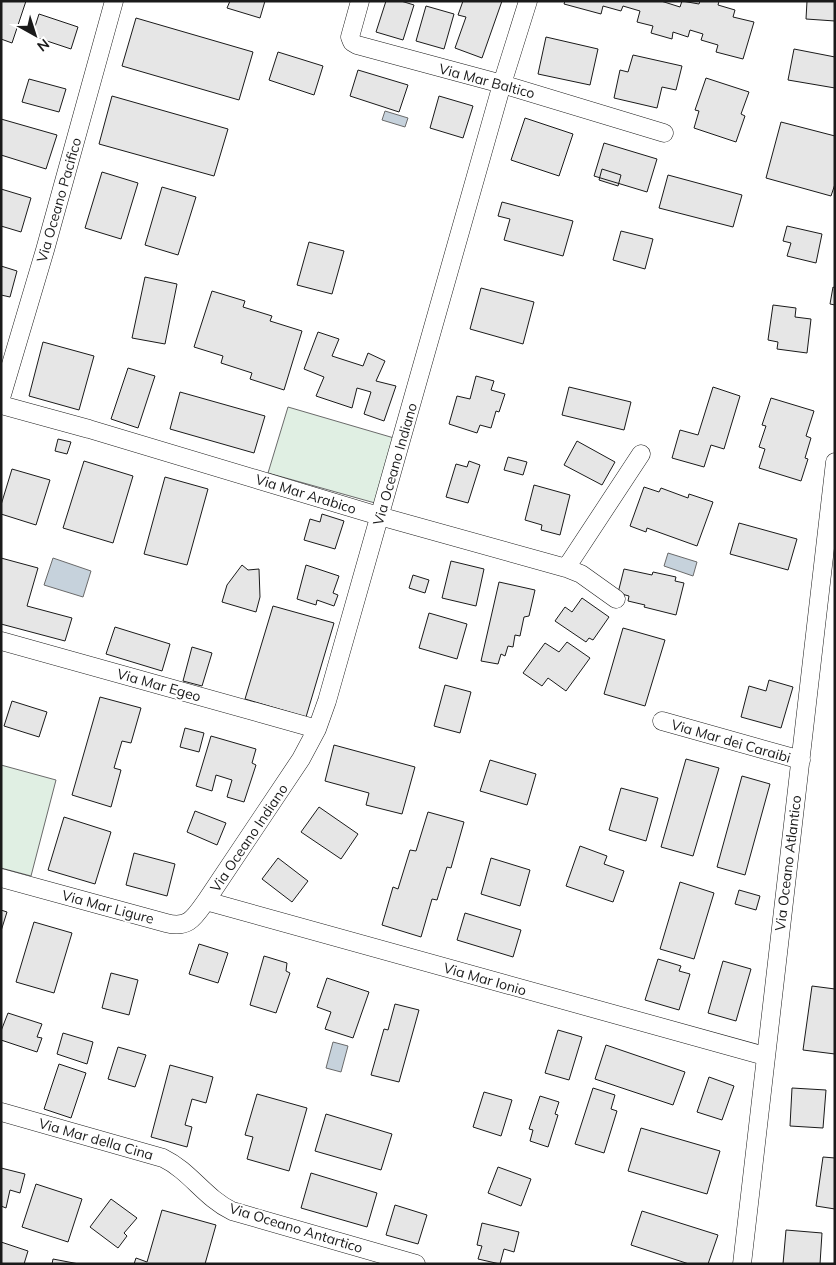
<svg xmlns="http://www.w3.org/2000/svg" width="836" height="1265" font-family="Mulish,sans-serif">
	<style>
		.green { fill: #e0efe3; stroke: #6a6a6a }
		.water { fill: #c6d2dc; stroke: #6a6a6a }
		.building { fill: #e6e6e6; stroke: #1a1a1a }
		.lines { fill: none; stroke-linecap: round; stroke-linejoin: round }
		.minor-casing { stroke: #1a1a1a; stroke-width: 19 }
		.minor { stroke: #fff; stroke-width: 18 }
		.labels { text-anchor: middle; stroke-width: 4; stroke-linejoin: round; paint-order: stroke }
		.street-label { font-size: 14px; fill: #1a1a1a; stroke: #fff }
	</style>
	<rect width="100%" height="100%" fill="#fff"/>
	<!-- green -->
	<path class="green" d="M 288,407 L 394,438 L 375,503 L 268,473 Z
		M 1,765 L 56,780 L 31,876 L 1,868 Z"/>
	<!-- water -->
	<path class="water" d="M 385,111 L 408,118 L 405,127 L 382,120 Z
		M 668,553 L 697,562 L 693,576 L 664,566 Z
		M 53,558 L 91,571 L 83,597 L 44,585 Z
		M 333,1042 L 348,1046 L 341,1072 L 326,1068 Z"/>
	<!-- building -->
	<path class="building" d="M 1,1 L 26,1 L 12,43 L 1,39 Z
		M 230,1 L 265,1 L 260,18 L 227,8 Z
		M 386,1 L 401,1 L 414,5 L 403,40 L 376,32 Z
		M 463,1 L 502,1 L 482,58 L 455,48 L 466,17 L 458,15 Z
		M 565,1 L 661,1 L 680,7 L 682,1 L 699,4 L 700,1 L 719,1 L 718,5 L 735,10 L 733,17 L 754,22 L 743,59 L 716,52 L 718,45 L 701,40 L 703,34 L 690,30 L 688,37 L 673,32 L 672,39 L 651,33 L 653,26 L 637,22 L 640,11 L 623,6 L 621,11 L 603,6 L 601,14 L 564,4 Z
		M 807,1 L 835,1 L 835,21 L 806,19 Z
		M 426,6 L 454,14 L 444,49 L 416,41 Z
		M 39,14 L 78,27 L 71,49 L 32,36 Z
		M 136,18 L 253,52 L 239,100 L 122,66 Z
		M 546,37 L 598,49 L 590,85 L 538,74 Z
		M 794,49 L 835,57 L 835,88 L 788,80 Z
		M 278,52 L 323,66 L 314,95 L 269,80 Z
		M 633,55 L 682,66 L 676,90 L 662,87 L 657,108 L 614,98 L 620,70 L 628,72 Z
		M 358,70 L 408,85 L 399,112 L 350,96 Z
		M 706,78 L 749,92 L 741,114 L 745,116 L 736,142 L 694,128 L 699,111 L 695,110 Z
		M 29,79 L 66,89 L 59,112 L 22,102 Z
		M 112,96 L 228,129 L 214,176 L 99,144 Z
		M 439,96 L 473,106 L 463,138 L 430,128 Z
		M 525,118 L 573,134 L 559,176 L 511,160 Z
		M 1,119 L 57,135 L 46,169 L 1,155 Z
		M 781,122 L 835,136 L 835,184 L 831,196 L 766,178 Z
		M 604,143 L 657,159 L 647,192 L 594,176 Z
		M 602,169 L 621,175 L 618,186 L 599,180 Z
		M 102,172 L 138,183 L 121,239 L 85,228 Z
		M 668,175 L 742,195 L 733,227 L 659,208 Z
		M 162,187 L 196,197 L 178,255 L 145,245 Z
		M 1,189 L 31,198 L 21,232 L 1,226 Z
		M 502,202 L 573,221 L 563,256 L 504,240 L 510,219 L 498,216 Z
		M 787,226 L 822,234 L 816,263 L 787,256 L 791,243 L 783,241 Z
		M 621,231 L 653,239 L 645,269 L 613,260 Z
		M 309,242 L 344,251 L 332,294 L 297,285 Z
		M 1,266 L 17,271 L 10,297 L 1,295 Z
		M 145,277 L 177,284 L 165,344 L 132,338 Z
		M 833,287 L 835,288 L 835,305 L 830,304 Z
		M 481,288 L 534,302 L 523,344 L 470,329 Z
		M 212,291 L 245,301 L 243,307 L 272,316 L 270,321 L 302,331 L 284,390 L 250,379 L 252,373 L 221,363 L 223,356 L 194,347 Z
		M 773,305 L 796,308 L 795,317 L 811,319 L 807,353 L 777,349 L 778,342 L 768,340 Z
		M 318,332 L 339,339 L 332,356 L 363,366 L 368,353 L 385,361 L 376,381 L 396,386 L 384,421 L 364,414 L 371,392 L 357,388 L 352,408 L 316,396 L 324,377 L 304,369 Z
		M 43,342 L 94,356 L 79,410 L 29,396 Z
		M 128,368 L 155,376 L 138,428 L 111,419 Z
		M 476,376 L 494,381 L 491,390 L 505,394 L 499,412 L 496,411 L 491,428 L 480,425 L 477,433 L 449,424 L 457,396 L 470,399 Z
		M 569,387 L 631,402 L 624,430 L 562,415 Z
		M 713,387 L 740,396 L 724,449 L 711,445 L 704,467 L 672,458 L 680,430 L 698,435 Z
		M 180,392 L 265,416 L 254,453 L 170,429 Z
		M 771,398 L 814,411 L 806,436 L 811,438 L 805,458 L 808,459 L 801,481 L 759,468 L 765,449 L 759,447 L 766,426 L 762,425 Z
		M 58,439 L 71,442 L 67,454 L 55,451 Z
		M 577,441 L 615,462 L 602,485 L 564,465 Z
		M 508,457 L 527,462 L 523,475 L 504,470 Z
		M 84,461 L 133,476 L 113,543 L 63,528 Z
		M 469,461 L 480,465 L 468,503 L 446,497 L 456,464 L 467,467 Z
		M 12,469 L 50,480 L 36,525 L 1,514 L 1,505 Z
		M 165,477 L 208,489 L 187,565 L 144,554 Z
		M 534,485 L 570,495 L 560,535 L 541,530 L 542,525 L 525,520 Z
		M 644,487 L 659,492 L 661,488 L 688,498 L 689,494 L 713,502 L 697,546 L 647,528 L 646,532 L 630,526 Z
		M 322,514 L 344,521 L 335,549 L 304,540 L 310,519 L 320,522 Z
		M 739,523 L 797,539 L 788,570 L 730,554 Z
		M 1,558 L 38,568 L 27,606 L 72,618 L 65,641 L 1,624 Z
		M 451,561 L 484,569 L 476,606 L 442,598 Z
		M 242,565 L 248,570 L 259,569 L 260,597 L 256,612 L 222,602 L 227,585 Z
		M 306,565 L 339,576 L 333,593 L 338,595 L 334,606 L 317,600 L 316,605 L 297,599 Z
		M 624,569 L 652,575 L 653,572 L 676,577 L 675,581 L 684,583 L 676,615 L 644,607 L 645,605 L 628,601 L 629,596 L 618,593 Z
		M 413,575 L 429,580 L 425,593 L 409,588 Z
		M 499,582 L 535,590 L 529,616 L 524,617 L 520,636 L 515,635 L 513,647 L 508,646 L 505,656 L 501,654 L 498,664 L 481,661 Z
		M 582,598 L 609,617 L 593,640 L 589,638 L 586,642 L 555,621 L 565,607 L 572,612 Z
		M 273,606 L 334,623 L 306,717 L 245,699 Z
		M 429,613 L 467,624 L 457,659 L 419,648 Z
		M 115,627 L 170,644 L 162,671 L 106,654 Z
		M 623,628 L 665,640 L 645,706 L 604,694 Z
		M 567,642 L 590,658 L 566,691 L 548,678 L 542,686 L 523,673 L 545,643 L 559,652 Z
		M 192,647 L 212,653 L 202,686 L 183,681 Z
		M 769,680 L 793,687 L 781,728 L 741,717 L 749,686 L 766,691 Z
		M 445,685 L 471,692 L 460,733 L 434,726 Z
		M 100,697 L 141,708 L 131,743 L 122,741 L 114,768 L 121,770 L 111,807 L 72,795 Z
		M 12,701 L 47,712 L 39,737 L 4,726 Z
		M 185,728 L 204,733 L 199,752 L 180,747 Z
		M 211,736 L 256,749 L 252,763 L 256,765 L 244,802 L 227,797 L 232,780 L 216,775 L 212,791 L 196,786 Z
		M 334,745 L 415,767 L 402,814 L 366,805 L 369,793 L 325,781 Z
		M 686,759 L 719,768 L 693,856 L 661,847 Z
		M 490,760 L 536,774 L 527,805 L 480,791 Z
		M 742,776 L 770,784 L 745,875 L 717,867 Z
		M 621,788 L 658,798 L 646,841 L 609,830 Z
		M 319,807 L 358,834 L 341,859 L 301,832 Z
		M 195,811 L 226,823 L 217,845 L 187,832 Z
		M 428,812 L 464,822 L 451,868 L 447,867 L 437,900 L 432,899 L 421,937 L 382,925 L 393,887 L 398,889 L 410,850 L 416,851 Z
		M 64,817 L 111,832 L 95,884 L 48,870 Z
		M 580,846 L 607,856 L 604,864 L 624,871 L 613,902 L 566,886 Z
		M 134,853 L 175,864 L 167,896 L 126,885 Z
		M 278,858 L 308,881 L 292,902 L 262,879 Z
		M 491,858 L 530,870 L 520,906 L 481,894 Z
		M 680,882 L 714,893 L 694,959 L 660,949 Z
		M 739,890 L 760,896 L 756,910 L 735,904 Z
		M 1,910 L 7,912 L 1,931 Z
		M 465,913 L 521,930 L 513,957 L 457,940 Z
		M 34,922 L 72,933 L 54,993 L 16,982 Z
		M 199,944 L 228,953 L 218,983 L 189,974 Z
		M 264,956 L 287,963 L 286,971 L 290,973 L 276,1013 L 250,1005 Z
		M 658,959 L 681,966 L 679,971 L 690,974 L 679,1010 L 645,1000 Z
		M 723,961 L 751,969 L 736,1021 L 708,1013 Z
		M 111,973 L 138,980 L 129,1015 L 102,1008 Z
		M 327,978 L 369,992 L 353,1038 L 325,1029 L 331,1012 L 317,1007 Z
		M 812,986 L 835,989 L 835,1054 L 803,1050 Z
		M 395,1004 L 419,1010 L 399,1082 L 371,1075 L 384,1029 L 388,1030 Z
		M 8,1013 L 42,1024 L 37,1037 L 42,1038 L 37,1052 L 1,1040 L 1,1031 Z
		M 558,1030 L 582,1037 L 569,1080 L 545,1073 Z
		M 63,1033 L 93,1042 L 87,1064 L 57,1054 Z
		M 606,1045 L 685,1072 L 673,1105 L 595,1079 Z
		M 118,1047 L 146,1055 L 135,1087 L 108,1079 Z
		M 59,1064 L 86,1073 L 71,1118 L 44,1109 Z
		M 170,1065 L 213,1077 L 206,1103 L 192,1099 L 185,1125 L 192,1127 L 187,1147 L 151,1137 Z
		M 709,1077 L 734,1086 L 722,1120 L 697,1112 Z
		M 593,1088 L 615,1095 L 611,1109 L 617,1111 L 604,1153 L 575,1144 Z
		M 792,1088 L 826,1090 L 823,1128 L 790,1126 Z
		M 484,1092 L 512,1100 L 501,1136 L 473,1127 Z
		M 257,1094 L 307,1108 L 289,1171 L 247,1159 L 253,1137 L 245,1135 Z
		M 540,1096 L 559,1102 L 555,1114 L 558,1115 L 548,1147 L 530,1141 L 533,1130 L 529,1129 Z
		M 326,1114 L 392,1134 L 381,1170 L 315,1151 Z
		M 641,1128 L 720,1151 L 707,1194 L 628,1171 Z
		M 823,1157 L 835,1158 L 835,1209 L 816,1206 Z
		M 498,1167 L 531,1179 L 521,1206 L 488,1193 Z
		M 1,1168 L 25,1174 L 20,1193 L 10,1190 L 6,1208 L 1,1206 Z
		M 311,1173 L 377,1193 L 367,1227 L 301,1208 Z
		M 36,1184 L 82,1199 L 68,1242 L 22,1227 Z
		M 111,1199 L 137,1218 L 124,1233 L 127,1236 L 118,1248 L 90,1227 Z
		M 395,1205 L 427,1215 L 418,1244 L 386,1235 Z
		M 162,1210 L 216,1225 L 205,1264 L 134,1264 L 136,1258 L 147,1262 Z
		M 642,1211 L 718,1235 L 708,1264 L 689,1264 L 631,1245 Z
		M 482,1223 L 519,1232 L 514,1252 L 504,1249 L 500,1264 L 478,1259 L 482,1246 L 477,1245 Z
		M 786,1230 L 822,1233 L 820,1264 L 783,1264 Z
		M 1,1242 L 28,1251 L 24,1264 L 1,1264 Z
		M 53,1259 L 79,1264 L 52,1264 Z"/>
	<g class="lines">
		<!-- minor casing -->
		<g class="minor-casing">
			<path id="minor" d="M 360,1 L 350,37 L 352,42 L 357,45 L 502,84 L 664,133
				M 1,398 L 45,250 L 114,1
				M 1,405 L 89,429 L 379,516 L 566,568 L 641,454
				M 566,568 L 581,574 L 616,599
				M 1,641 L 317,729
				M 662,721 L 801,760
				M 1,878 L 166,923 C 188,929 194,918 206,901 L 301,759 L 317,729 L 327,701 L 502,84 L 528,1
				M 206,901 L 765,1056
				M 1,1112 L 163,1158 C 190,1171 205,1198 232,1211 L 416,1264
				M 742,1264 C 771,996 806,730 835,462"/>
		</g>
		<!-- minor -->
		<use href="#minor" class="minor"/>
	</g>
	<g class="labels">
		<!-- street labels -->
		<g class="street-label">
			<text transform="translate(487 81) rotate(15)" y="5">Via Mar Baltico</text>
			<text transform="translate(59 200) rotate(-74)" y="5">Via Oceano Pacifico</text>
			<text transform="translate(395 464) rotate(-74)" y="5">Via Oceano Indiano</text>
			<text transform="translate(306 494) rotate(17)" y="5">Via Mar Arabico</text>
			<text transform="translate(159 685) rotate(16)" y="5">Via Mar Egeo</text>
			<text transform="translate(731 741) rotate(16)" y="5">Via Mar dei Caraibi</text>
			<text transform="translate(249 838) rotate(-56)" y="5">Via Oceano Indiano</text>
			<text transform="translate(788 863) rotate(-83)" y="5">Via Oceano Atlantico</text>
			<text transform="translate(108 907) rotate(15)" y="5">Via Mar Ligure</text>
			<text transform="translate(485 979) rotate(16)" y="5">Via Mar Ionio</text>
			<text transform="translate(96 1139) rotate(16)" y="5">Via Mar della Cina</text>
			<text transform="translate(296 1228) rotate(17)" y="5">Via Oceano Antartico</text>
		</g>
	</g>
	<!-- border -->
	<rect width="836" height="1265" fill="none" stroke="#1a1a1a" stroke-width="5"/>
	<!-- north arrow -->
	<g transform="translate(35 35) rotate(141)" stroke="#ffffff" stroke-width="4" paint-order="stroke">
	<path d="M0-4L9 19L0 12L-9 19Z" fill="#1a1a1a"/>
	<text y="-8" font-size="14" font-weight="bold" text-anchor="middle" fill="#1a1a1a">N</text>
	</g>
</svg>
